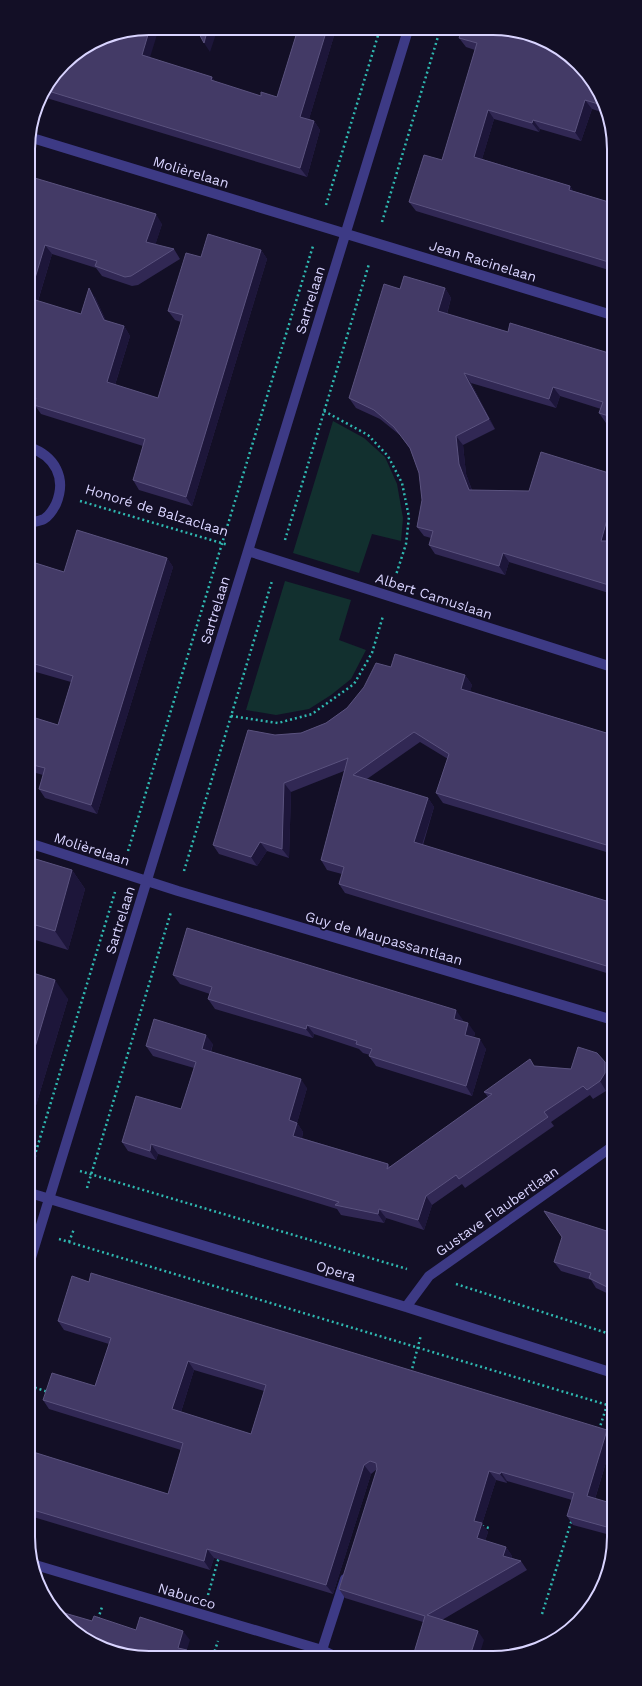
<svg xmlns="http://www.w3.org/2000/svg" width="642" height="1686" font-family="'Work Sans',sans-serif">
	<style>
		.green { fill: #12302f }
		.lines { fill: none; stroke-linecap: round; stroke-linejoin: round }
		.path { stroke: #2fb8b0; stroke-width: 2.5; stroke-dasharray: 2 3; stroke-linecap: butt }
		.minor { stroke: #3d3a85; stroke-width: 10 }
		.wall { fill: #312854; fill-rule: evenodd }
		.shaded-wall { fill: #1d163a }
		.building { fill: #433a66; stroke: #5a527e; fill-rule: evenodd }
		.labels { text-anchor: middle; stroke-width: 3.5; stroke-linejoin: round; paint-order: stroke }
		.street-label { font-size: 14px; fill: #d9d4ff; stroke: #130f26 }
		.rim { fill: none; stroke: #d9d4ff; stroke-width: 2 }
	</style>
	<rect width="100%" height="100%" fill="#130f26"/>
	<!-- green -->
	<path class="green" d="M 333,421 L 364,438 L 385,457 L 397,484 L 403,518 L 401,541 L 372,534 L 359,573 L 293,553 Z
		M 285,581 L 351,600 L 339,640 L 366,650 L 351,679 L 331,695 L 309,709 L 276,715 L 246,710 Z"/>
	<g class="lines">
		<!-- path -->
		<path class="path" d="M 326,205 L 380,29
			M 382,222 L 440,30
			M 324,411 L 368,435 L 388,456 L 402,483 L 409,517 L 406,544 L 396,575
			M 80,501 L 228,545
			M 285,540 L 369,264
			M 231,716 L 278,723 L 312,714 L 354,684 L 372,653 L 383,616
			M 128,851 L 313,246
			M 184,871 L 272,581
			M 30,1155 L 36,1157
			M 30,1171 L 115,892
			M 80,1171 L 407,1269
			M 87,1188 L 171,912
			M 59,1239 L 614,1407
			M 69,1242 L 74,1229
			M 456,1284 L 613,1335
			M 411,1373 L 421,1335
			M 30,1386 L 48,1392
			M 599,1430 L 607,1405
			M 482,1526 L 489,1528
			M 208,1595 L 219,1557
			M 542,1614 L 572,1519
			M 98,1619 L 102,1607
			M 213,1656 L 218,1641"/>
		<!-- minor -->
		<path class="minor" d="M 29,137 L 612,315
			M 29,447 C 55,456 67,478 56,504 C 54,508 49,516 44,519 C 40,521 33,522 29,523
			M 248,551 L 612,667
			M 29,843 L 178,891 L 613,1020
			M 30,1193 L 406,1307 L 613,1373
			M 30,1261 L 408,30
			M 406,1307 L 429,1276 L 613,1146
			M 32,1564 L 322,1650 L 334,1656
			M 322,1650 L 345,1579"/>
	</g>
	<!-- wall -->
	<path class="wall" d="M 298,29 L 336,29 L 309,119 L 314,121 L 320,130 L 307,177 L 40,96 L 69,58 L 150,58 L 212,77 L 215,82 L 261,96 L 277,97 Z
		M 462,30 L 601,96 L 608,114 L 592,109 L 581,141 L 540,129 L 539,132 L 494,119 L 482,159 L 570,186 L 573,191 L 612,203 L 612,271 L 416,211 L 409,202 L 442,160 L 475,50 L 466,47 L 459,38 Z
		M 28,176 L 162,224 L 155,245 L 174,249 L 180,259 L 138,285 L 132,286 L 102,276 L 96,268 L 52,254 L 38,301 L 81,314 L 95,297 L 106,321 L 124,326 L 130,336 L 115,385 L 158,398 L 181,322 L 175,320 L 168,311 L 201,257 L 261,250 L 267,259 L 192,506 L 139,490 L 133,480 L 143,446 L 41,414 L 34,404 L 29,403 Z
		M 445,288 L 451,298 L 447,314 L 508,332 L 612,354 L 612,425 L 606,423 L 599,413 L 601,409 L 560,396 L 556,408 L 471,383 L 495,429 L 463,445 L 466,474 L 472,490 L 529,491 L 612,474 L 612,533 L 610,541 L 612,541 L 612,594 L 509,562 L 505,575 L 435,554 L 429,545 L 431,538 L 424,536 L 417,527 L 422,500 L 419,473 L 410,449 L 401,436 L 380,419 L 356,408 L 349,398 L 400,289 Z
		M 167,558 L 173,567 L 97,814 L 45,798 L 39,789 L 43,775 L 29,771 L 29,716 L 58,725 L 71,682 L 29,670 L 29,561 L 64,572 Z
		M 391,667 L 465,675 L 472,685 L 470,691 L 613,735 L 613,854 L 443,803 L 436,793 L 448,759 L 420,742 L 367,779 L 428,798 L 434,807 L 423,845 L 613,903 L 613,975 L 345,893 L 339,884 L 342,874 L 327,870 L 321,860 L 344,771 L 291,792 L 289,858 L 267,851 L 257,866 L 219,854 L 213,845 L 275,735 L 301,733 L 326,723 L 347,708 Z
		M 29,857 L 72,870 L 85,889 L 68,950 L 29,938 Z
		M 30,972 L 68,999 L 34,1112 L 30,1111 Z
		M 173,975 L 463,1020 L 463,1022 L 475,1033 L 474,1037 L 486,1049 L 472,1096 L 376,1066 L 369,1056 L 370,1055 L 363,1053 L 359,1049 L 314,1034 L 313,1038 L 215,1009 L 208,999 L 210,994 L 180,984 Z
		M 213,1044 L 211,1052 L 307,1088 L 297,1123 L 303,1132 L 302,1138 L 388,1164 L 390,1167 L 488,1097 L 484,1092 L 534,1066 L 571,1069 L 605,1062 L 612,1071 L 612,1082 L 606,1091 L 593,1099 L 590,1095 L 551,1122 L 554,1126 L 465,1188 L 462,1184 L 432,1205 L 424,1230 L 386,1218 L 384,1223 L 341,1215 L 337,1209 L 158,1154 L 156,1160 L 128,1151 L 122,1142 L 181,1109 L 194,1068 L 153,1056 L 146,1046 Z
		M 613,1233 L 613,1296 L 596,1288 L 591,1280 L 561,1271 L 554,1262 Z
		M 89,1282 L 613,1439 L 595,1499 L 614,1504 L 614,1536 L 573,1525 L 567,1516 L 572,1500 L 507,1481 L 507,1483 L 496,1480 L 482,1524 L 488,1532 L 485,1541 L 506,1547 L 512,1556 L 512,1558 L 521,1561 L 527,1570 L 442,1620 L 484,1640 L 423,1622 L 345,1598 L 339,1589 L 377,1470 L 376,1470 L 371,1474 L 333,1594 L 214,1558 L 210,1570 L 30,1516 L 30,1451 L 168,1494 L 181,1450 L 49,1409 L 43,1400 L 95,1386 L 109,1344 L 64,1330 L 58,1321 ZM 194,1370 L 264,1391 L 251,1434 L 181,1412 Z"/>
	<!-- shaded-wall -->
	<path class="shaded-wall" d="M 150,28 L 159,28 L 148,64 L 142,55 Z
		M 208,28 L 218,28 L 210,52 L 204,43 Z
		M 327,29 L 336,29 L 307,126 L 300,117 Z
		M 212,77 L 218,86 L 211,80 Z
		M 585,100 L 592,109 L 581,141 L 575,132 Z
		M 488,110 L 494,119 L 480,166 L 474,157 Z
		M 533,120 L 540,129 L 539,132 L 532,123 Z
		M 314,121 L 320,130 L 307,177 L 300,168 Z
		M 570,186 L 576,195 L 569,190 Z
		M 156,214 L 162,224 L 153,252 L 146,242 Z
		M 45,245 L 52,254 L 36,307 L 29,298 Z
		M 261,250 L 267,259 L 192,506 L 186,497 Z
		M 89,288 L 95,297 L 110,329 L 104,320 Z
		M 445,288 L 451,298 L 445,320 L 438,311 Z
		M 124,326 L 130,336 L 113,391 L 107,382 Z
		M 464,373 L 471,383 L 495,429 L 489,419 Z
		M 553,387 L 560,396 L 556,408 L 549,399 Z
		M 456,436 L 463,445 L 466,474 L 475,499 L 469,490 L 459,464 Z
		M 612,502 L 612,533 L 607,550 L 601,541 Z
		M 503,553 L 509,562 L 505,575 L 499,566 Z
		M 167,558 L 173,567 L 97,814 L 91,805 Z
		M 465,675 L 472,685 L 468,698 L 461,689 Z
		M 284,783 L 291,792 L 289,858 L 282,849 Z
		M 428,798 L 434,807 L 420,851 L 414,842 Z
		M 260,842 L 267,851 L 257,866 L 251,857 Z
		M 72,870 L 85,889 L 68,950 L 55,931 Z
		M 55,980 L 68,999 L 34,1112 L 30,1107 L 30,1064 Z
		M 456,1010 L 463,1020 L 460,1029 L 454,1019 Z
		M 468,1023 L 475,1033 L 472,1044 L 465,1035 Z
		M 307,1025 L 314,1034 L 313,1038 L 306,1029 Z
		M 206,1035 L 213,1044 L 208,1058 L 202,1049 Z
		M 480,1039 L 486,1049 L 472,1096 L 466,1086 Z
		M 605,1062 L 612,1071 L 612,1082 L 606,1091 L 600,1081 Z
		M 301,1079 L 307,1088 L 297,1123 L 303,1132 L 300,1145 L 293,1136 L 289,1120 Z
		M 151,1144 L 158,1154 L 156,1160 L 150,1151 Z
		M 426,1196 L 432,1205 L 424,1230 L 418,1220 Z
		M 379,1209 L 386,1218 L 384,1223 L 378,1214 Z
		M 612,1286 L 613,1287 L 613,1292 L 611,1289 Z
		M 188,1361 L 194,1370 L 179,1418 L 172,1409 Z
		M 607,1430 L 613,1439 L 593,1505 L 587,1496 Z
		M 364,1465 L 371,1474 L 333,1594 L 326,1585 Z
		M 489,1471 L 496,1480 L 482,1524 L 488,1532 L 483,1547 L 477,1538 L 474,1521 Z
		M 501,1472 L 507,1481 L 507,1483 L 500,1474 Z
		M 506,1547 L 512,1556 L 510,1565 L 503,1556 Z
		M 207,1549 L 214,1558 L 210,1570 L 204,1561 Z
		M 183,1631 L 190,1640 L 185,1656 L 178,1648 Z
		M 478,1631 L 484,1640 L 479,1656 L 470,1656 Z
		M 187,1650 L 191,1656 L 186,1656 Z"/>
	<!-- building -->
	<path class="building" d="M 150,28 L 142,55 L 212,77 L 211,80 L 261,96 L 261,92 L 277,97 L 298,29 L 327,29 L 300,117 L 314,121 L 300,168 L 45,90 L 69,58 L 103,37 Z
		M 196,28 L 208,28 L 204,43 Z
		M 462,30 L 517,30 L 553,44 L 579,64 L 601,96 L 605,106 L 585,100 L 575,132 L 533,120 L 532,123 L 488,110 L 474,157 L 570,186 L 569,190 L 612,203 L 612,263 L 409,202 L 424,155 L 442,160 L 477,43 L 459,38 Z
		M 28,176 L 156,214 L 146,242 L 174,249 L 131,276 L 125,277 L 95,266 L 97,261 L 45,245 L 29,298 L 81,314 L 89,288 L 104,320 L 124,326 L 107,382 L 158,398 L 183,315 L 168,311 L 186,253 L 201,257 L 208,234 L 261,250 L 186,497 L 133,480 L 145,439 L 34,405 L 36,398 L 29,395 Z
		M 404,276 L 445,288 L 438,311 L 508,332 L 510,323 L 612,354 L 612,417 L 599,413 L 603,402 L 553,387 L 549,399 L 464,373 L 489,419 L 456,436 L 459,464 L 469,490 L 529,491 L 541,452 L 612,474 L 612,502 L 601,541 L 612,541 L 612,586 L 503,553 L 499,566 L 429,545 L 433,531 L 417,527 L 422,500 L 419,473 L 410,448 L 394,427 L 374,410 L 349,398 L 384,284 L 400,289 Z
		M 77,530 L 167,558 L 91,805 L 39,789 L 45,768 L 29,764 L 29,716 L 58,725 L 73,676 L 29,662 L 29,561 L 64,572 Z
		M 395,654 L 465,675 L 461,689 L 613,735 L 613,847 L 436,793 L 449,754 L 414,732 L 353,775 L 428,798 L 414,842 L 613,903 L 613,968 L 339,884 L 344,867 L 321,860 L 348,758 L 284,783 L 282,849 L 260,842 L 251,857 L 213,845 L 248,730 L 275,735 L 301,733 L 326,723 L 347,708 L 364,687 L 376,663 L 391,667 Z
		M 29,857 L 72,870 L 55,931 L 29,923 Z
		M 187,928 L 456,1010 L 454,1019 L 468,1023 L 465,1035 L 480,1039 L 466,1086 L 369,1056 L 372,1049 L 356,1044 L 357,1041 L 307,1025 L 306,1029 L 208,999 L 212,987 L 173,975 Z
		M 30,972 L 55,980 L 30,1064 Z
		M 154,1019 L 206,1035 L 202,1049 L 301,1079 L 289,1120 L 297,1123 L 293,1136 L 388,1164 L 387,1169 L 492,1094 L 484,1092 L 530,1059 L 534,1066 L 571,1069 L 578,1047 L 597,1053 L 605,1062 L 605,1073 L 600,1081 L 587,1090 L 583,1086 L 544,1112 L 548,1117 L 459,1179 L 456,1175 L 426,1196 L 418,1220 L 379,1209 L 378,1214 L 335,1205 L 339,1202 L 151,1144 L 150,1151 L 122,1142 L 136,1096 L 181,1109 L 196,1062 L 146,1046 Z
		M 544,1211 L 613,1233 L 613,1286 L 612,1286 L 611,1289 L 589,1278 L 591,1273 L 554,1262 L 562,1237 Z
		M 91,1273 L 607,1430 L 587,1496 L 614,1504 L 614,1529 L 567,1516 L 574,1493 L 501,1472 L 500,1474 L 489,1471 L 474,1521 L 482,1523 L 477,1538 L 506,1547 L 503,1556 L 521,1561 L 427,1615 L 478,1631 L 470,1656 L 413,1656 L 425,1616 L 339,1589 L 377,1469 L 376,1463 L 370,1461 L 364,1465 L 326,1585 L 207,1549 L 204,1561 L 30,1509 L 30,1451 L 168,1494 L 183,1443 L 43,1400 L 52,1373 L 95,1386 L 111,1338 L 58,1321 L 72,1276 L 89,1282 ZM 188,1361 L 266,1385 L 251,1434 L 172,1409 Z
		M 54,1610 L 92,1621 L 94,1616 L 136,1630 L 140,1617 L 183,1631 L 178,1648 L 187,1650 L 186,1656 L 126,1656 L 96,1645 L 64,1623 Z"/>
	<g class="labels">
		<!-- street labels -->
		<g class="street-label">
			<text transform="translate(191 172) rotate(17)" y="5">Molièrelaan</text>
			<text transform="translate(483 261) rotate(17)" y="5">Jean Racinelaan</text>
			<text transform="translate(310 300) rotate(-73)" y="5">Sartrelaan</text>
			<text transform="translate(157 510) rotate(17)" y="5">Honoré de Balzaclaan</text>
			<text transform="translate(434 596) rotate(18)" y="5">Albert Camuslaan</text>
			<text transform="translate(215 610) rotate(-73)" y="5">Sartrelaan</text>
			<text transform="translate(92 849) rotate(18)" y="5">Molièrelaan</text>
			<text transform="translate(120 920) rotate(-73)" y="5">Sartrelaan</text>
			<text transform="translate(384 938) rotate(16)" y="5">Guy de Maupassantlaan</text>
			<text transform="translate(497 1211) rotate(-35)" y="5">Gustave Flaubertlaan</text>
			<text transform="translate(336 1271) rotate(17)" y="5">Opera</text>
			<text transform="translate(187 1596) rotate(17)" y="5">Nabucco</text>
		</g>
	</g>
	<!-- crop -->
	<path d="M0 0H642V1686H0ZM149 35H493A114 114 0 0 1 607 149V1537A114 114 0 0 1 493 1651H149A114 114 0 0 1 35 1537V149A114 114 0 0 1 149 35Z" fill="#130f26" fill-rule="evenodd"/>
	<path class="rim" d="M149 35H493A114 114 0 0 1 607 149V1537A114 114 0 0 1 493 1651H149A114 114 0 0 1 35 1537V149A114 114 0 0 1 149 35Z"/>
</svg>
